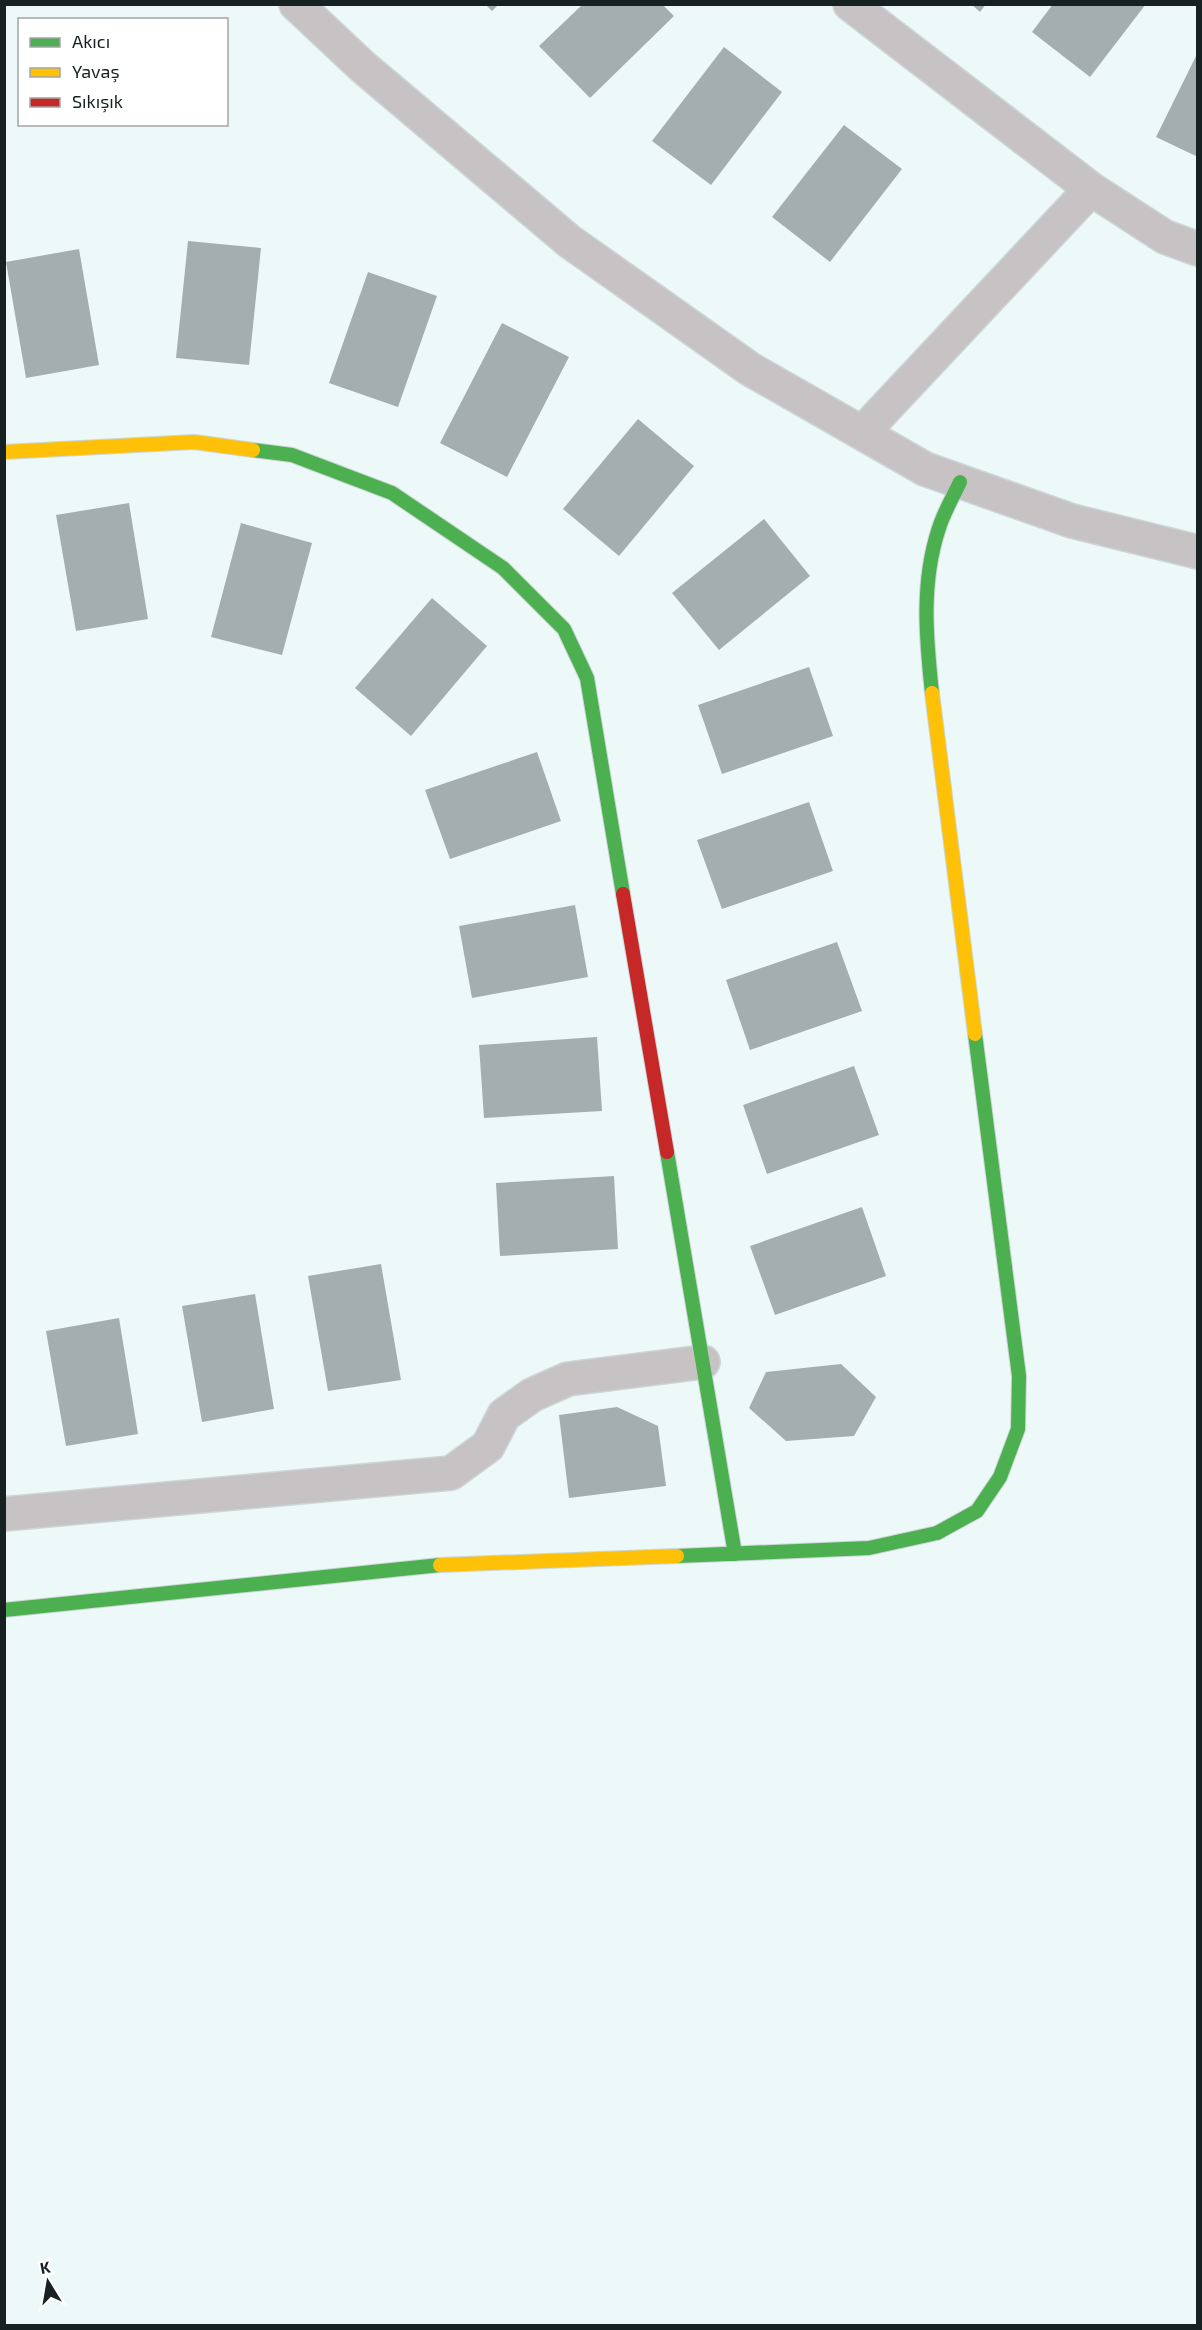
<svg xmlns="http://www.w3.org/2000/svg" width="1202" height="2330" font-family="'Exo 2',sans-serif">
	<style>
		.building { fill: #a4aeae }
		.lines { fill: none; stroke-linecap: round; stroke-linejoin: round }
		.street-casing { stroke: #ccd6d6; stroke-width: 36 }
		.fast-casing { stroke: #ccd6d6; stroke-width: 16 }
		.slow-casing { stroke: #ccd6d6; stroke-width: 16 }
		.jam-casing { stroke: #ccd6d6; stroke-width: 16 }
		.street { stroke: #c7c2c4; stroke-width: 33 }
		.fast { stroke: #4caf50; stroke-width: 14 }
		.slow { stroke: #ffc107; stroke-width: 14 }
		.jam { stroke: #c62828; stroke-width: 14 }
	</style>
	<rect width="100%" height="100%" fill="#edf9f9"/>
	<!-- building -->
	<path class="building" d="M 485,4 L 499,4 L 492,11 Z
		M 971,4 L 986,4 L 980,12 Z
		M 1053,4 L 1146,4 L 1090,77 L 1032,32 Z
		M 582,5 L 663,5 L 674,16 L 590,98 L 539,46 Z
		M 724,47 L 782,92 L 711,185 L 652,141 Z
		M 1198,52 L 1198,157 L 1156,137 Z
		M 844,125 L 902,169 L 830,262 L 772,217 Z
		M 188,241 L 261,248 L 249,365 L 176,358 Z
		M 79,249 L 99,365 L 26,378 L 6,262 Z
		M 368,272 L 437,296 L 398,407 L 329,383 Z
		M 502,323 L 569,357 L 507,477 L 440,443 Z
		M 638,419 L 694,466 L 619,556 L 563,509 Z
		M 129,503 L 148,619 L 76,631 L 56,515 Z
		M 764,519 L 810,576 L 719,650 L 672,593 Z
		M 241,523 L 312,543 L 282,655 L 211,637 Z
		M 432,598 L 487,646 L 411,736 L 355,688 Z
		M 809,667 L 833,736 L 722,774 L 698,705 Z
		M 537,752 L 561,821 L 450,859 L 425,790 Z
		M 809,802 L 833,871 L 722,909 L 697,840 Z
		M 575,905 L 588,977 L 472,998 L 459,926 Z
		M 837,942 L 862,1011 L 750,1050 L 726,980 Z
		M 597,1037 L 602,1111 L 484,1118 L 479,1045 Z
		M 854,1066 L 879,1135 L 767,1174 L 743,1105 Z
		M 614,1176 L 618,1249 L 500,1256 L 496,1183 Z
		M 862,1207 L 886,1276 L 775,1315 L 750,1246 Z
		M 381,1264 L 401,1380 L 328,1391 L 308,1276 Z
		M 255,1294 L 274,1409 L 202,1422 L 182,1306 Z
		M 119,1318 L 138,1434 L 66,1446 L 46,1331 Z
		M 841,1364 L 876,1397 L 854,1436 L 786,1441 L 749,1408 L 766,1372 Z
		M 617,1407 L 658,1426 L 666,1486 L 569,1498 L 559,1415 Z"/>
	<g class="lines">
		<!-- street casing -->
		<g class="street-casing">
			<path id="street" d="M 296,4 L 362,66 L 569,241 L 750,369 L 925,469 L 1072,521 L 1198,552
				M 850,4 L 1091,189 L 1165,237 L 1198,249
				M 862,433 L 1091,189
				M 4,1514 L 451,1473 L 488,1446 L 504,1415 L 532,1395 L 568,1379 L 703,1362"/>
		</g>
		<!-- fast casing -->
		<g class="fast-casing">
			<path id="fast" d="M 253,450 L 292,455 L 392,493 L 503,568 L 564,629 L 587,678 L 623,894
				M 932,693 C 926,637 921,582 939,528 C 944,512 953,497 960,482
				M 667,1152 L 735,1554
				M 677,1556 L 869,1548 L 937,1533 L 977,1511 L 1000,1477 L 1018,1429 L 1019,1376 L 975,1034
				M 4,1610 L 440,1565"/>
		</g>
		<!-- slow casing -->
		<g class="slow-casing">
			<path id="slow" d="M 4,452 L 194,442 L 253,450
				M 932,693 L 975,1034
				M 440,1565 L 677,1556"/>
		</g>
		<!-- jam casing -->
		<g class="jam-casing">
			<path id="jam" d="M 623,894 L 667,1152"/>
		</g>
		<!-- street -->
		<use href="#street" class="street"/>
		<!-- fast -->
		<use href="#fast" class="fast"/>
		<!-- slow -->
		<use href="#slow" class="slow"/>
		<!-- jam -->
		<use href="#jam" class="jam"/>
	</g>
	<!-- border -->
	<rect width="1202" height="2330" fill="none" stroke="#182122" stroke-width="12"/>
	<!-- legend -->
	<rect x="18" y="18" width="210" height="108" fill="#ffffff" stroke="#a3a6a7" stroke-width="1.5"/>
	<rect x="30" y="38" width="30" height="9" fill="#4caf50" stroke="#a3a6a7" stroke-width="1.5"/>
	<text x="72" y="48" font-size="18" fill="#182122">Akıcı</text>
	<rect x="30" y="68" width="30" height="9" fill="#ffc107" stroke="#a3a6a7" stroke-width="1.5"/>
	<text x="72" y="78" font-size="18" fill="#182122">Yavaş</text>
	<rect x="30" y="98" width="30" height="9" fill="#c62828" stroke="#a3a6a7" stroke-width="1.5"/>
	<text x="72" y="108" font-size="18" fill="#182122">Sıkışık</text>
	<!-- north arrow -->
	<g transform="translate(48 2282) rotate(349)" stroke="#ffffff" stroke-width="4.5" paint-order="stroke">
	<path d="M0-4.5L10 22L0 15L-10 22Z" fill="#182122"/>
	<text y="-9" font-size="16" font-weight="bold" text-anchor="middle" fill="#182122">K</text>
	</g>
</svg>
